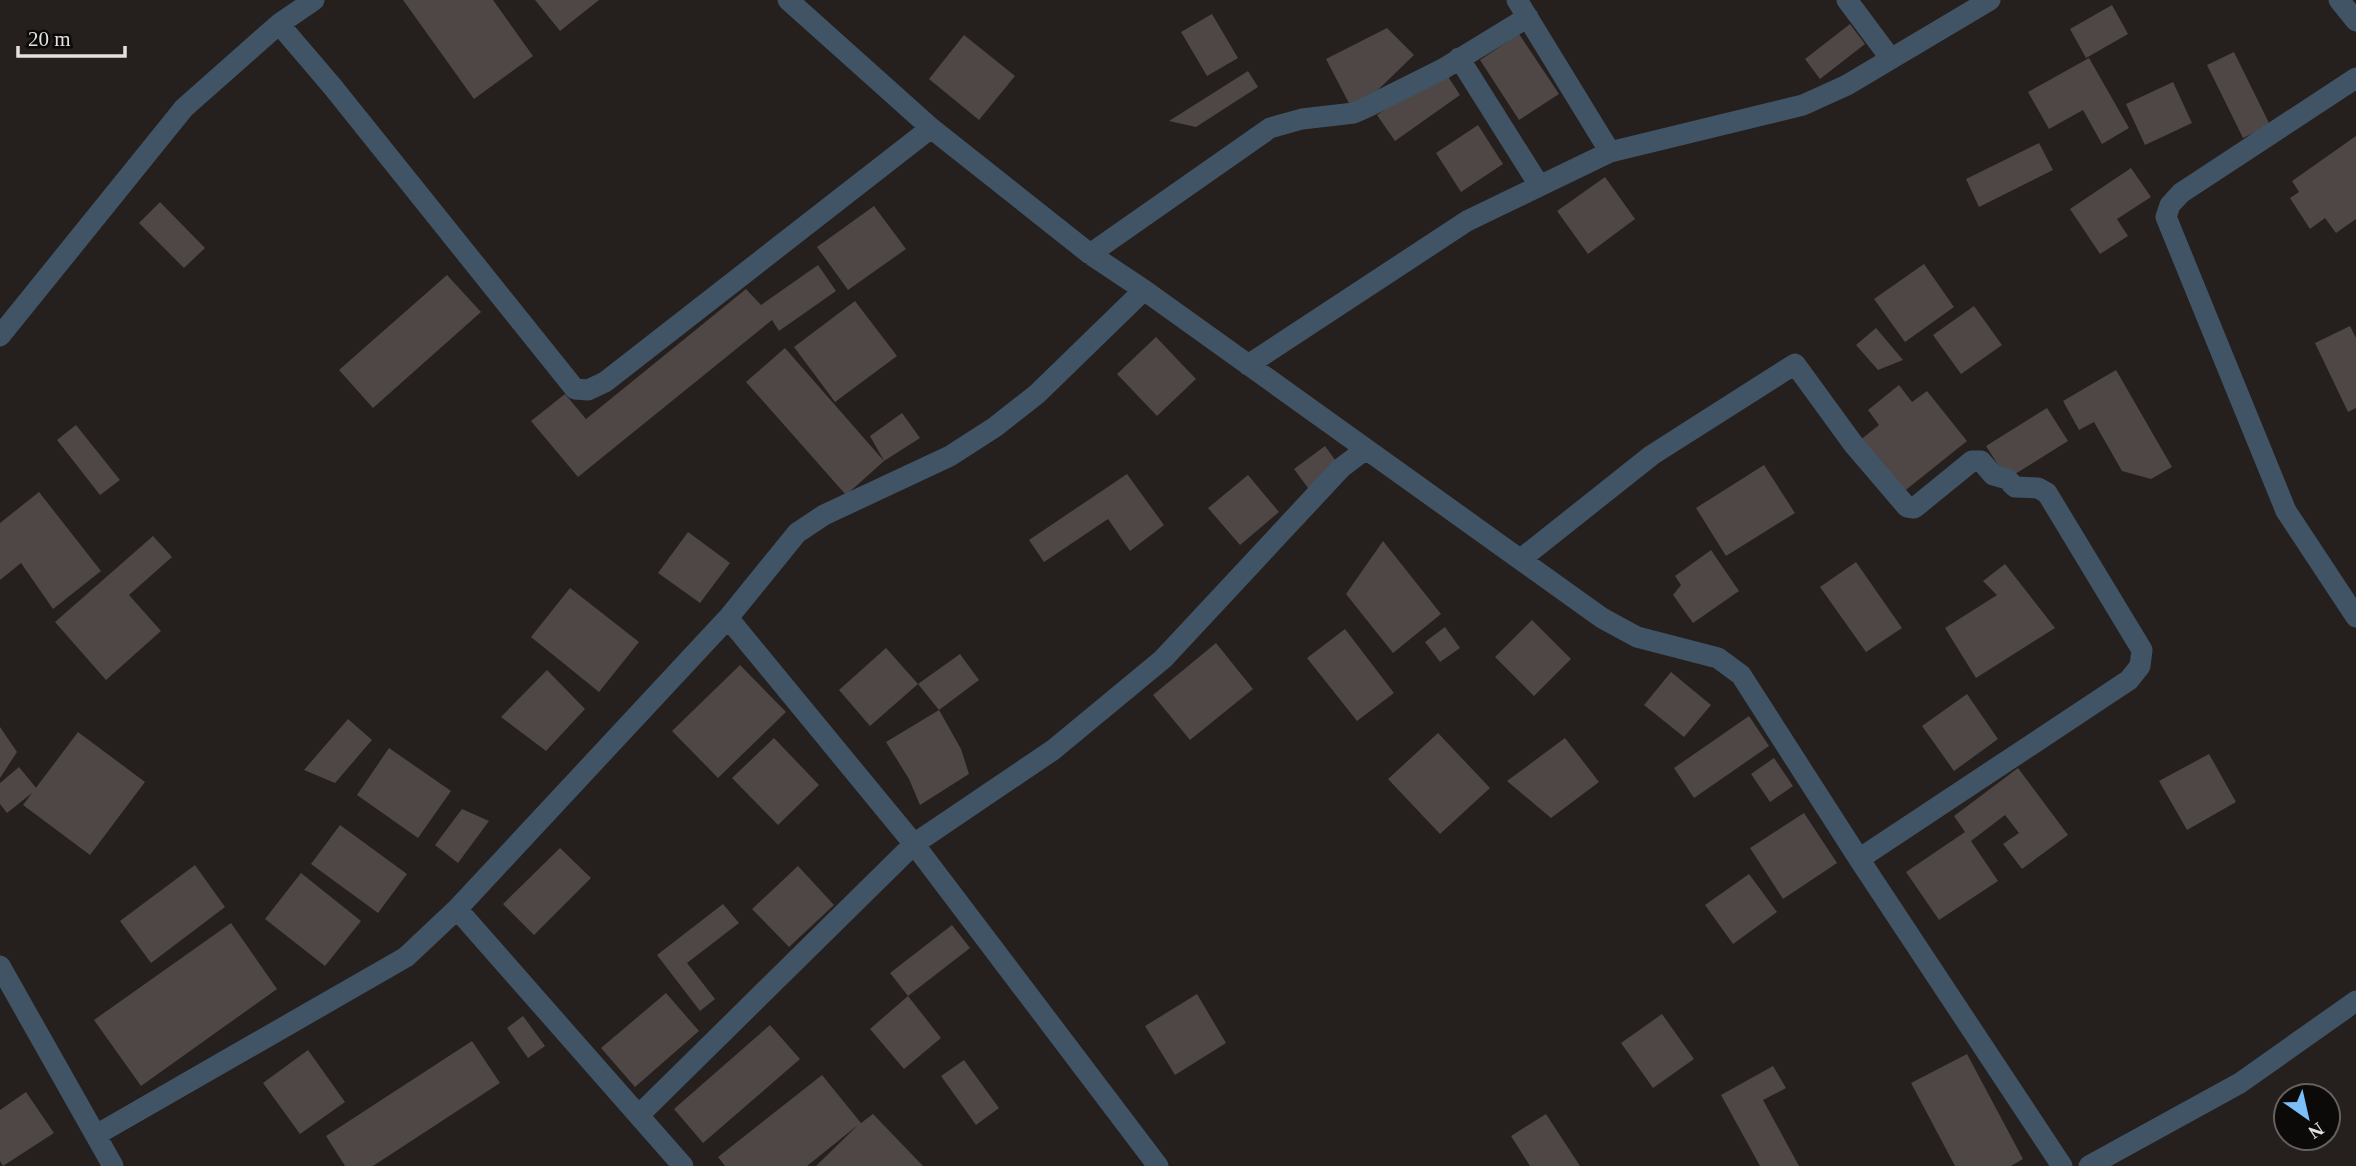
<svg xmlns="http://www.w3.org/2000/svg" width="2356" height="1166" font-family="Georgia,serif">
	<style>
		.building { fill: #4e4745 }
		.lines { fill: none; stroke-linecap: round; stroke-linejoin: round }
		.minor { stroke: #415465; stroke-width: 21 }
	</style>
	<rect width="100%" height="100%" fill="#251f1d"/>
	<!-- building -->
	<path class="building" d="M 403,0 L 493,0 L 533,56 L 474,99 Z
		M 535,0 L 599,0 L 560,31 Z
		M 2112,5 L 2128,34 L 2086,58 L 2070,29 Z
		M 1212,14 L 1238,58 L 1207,76 L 1181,32 Z
		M 1850,24 L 1865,44 L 1820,79 L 1805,59 Z
		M 1387,28 L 1414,55 L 1354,113 L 1326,59 Z
		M 1519,34 L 1559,94 L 1519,120 L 1480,60 Z
		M 964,35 L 1015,76 L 979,120 L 929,79 Z
		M 2234,52 L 2270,125 L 2243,138 L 2207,65 Z
		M 2089,58 L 2129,128 L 2102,144 L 2083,110 L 2049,129 L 2028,92 Z
		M 1443,69 L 1460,95 L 1395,141 L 1377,115 Z
		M 1248,71 L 1258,87 L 1196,127 L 1169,121 Z
		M 2173,82 L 2192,123 L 2145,145 L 2126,104 Z
		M 1478,125 L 1503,164 L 1461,192 L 1436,153 Z
		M 2356,136 L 2356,219 L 2336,233 L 2325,218 L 2310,229 L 2290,198 L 2299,192 L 2292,181 Z
		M 2039,143 L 2053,170 L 1979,207 L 1966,179 Z
		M 2131,168 L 2151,197 L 2117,219 L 2128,236 L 2100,254 L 2070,209 Z
		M 1605,177 L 1635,219 L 1588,254 L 1557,211 Z
		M 160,202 L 205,248 L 184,268 L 139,223 Z
		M 874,206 L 906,249 L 848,290 L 817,247 Z
		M 1924,264 L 1954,307 L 1905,342 L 1874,299 Z
		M 818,265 L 836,291 L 779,331 L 772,320 L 578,477 L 531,421 L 565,394 L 586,419 L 746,289 L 761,305 Z
		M 447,275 L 481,312 L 373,408 L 339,370 Z
		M 855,301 L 897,356 L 835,402 L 794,347 Z
		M 1974,306 L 2002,345 L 1961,374 L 1933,335 Z
		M 2350,326 L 2356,338 L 2356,408 L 2348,412 L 2315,343 Z
		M 1876,328 L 1903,360 L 1878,370 L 1856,345 Z
		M 1156,337 L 1196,379 L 1157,416 L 1117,374 Z
		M 785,348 L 884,461 L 846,495 L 746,382 Z
		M 2116,370 L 2172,467 L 2151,479 L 2122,471 L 2094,422 L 2079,430 L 2063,401 Z
		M 1899,385 L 1912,402 L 1927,391 L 1967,441 L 1897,497 L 1854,445 L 1879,425 L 1868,410 Z
		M 2047,408 L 2068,441 L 2007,479 L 1986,446 Z
		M 902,413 L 920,438 L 884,461 L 870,436 Z
		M 76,425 L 120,480 L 100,495 L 57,440 Z
		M 1325,446 L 1341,468 L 1311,492 L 1294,469 Z
		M 1764,465 L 1795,513 L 1726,556 L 1696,508 Z
		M 1127,474 L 1164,525 L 1130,551 L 1108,519 L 1044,562 L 1029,540 Z
		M 1248,475 L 1279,512 L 1240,545 L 1208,508 Z
		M 39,492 L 101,571 L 53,609 L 21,563 L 0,580 L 0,523 Z
		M 688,532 L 730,563 L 700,603 L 658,573 Z
		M 153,536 L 172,557 L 129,595 L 161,631 L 106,680 L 55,622 Z
		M 1383,541 L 1441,614 L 1393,653 L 1346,594 Z
		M 1711,550 L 1739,591 L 1693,623 L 1673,595 L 1681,585 L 1675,576 Z
		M 1856,562 L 1902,628 L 1866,652 L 1820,587 Z
		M 2005,564 L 2055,628 L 1976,678 L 1945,628 L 1997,595 L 1983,581 Z
		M 570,588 L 639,642 L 599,692 L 531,637 Z
		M 1532,620 L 1571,659 L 1534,696 L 1495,657 Z
		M 1445,627 L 1460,648 L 1440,662 L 1425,642 Z
		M 1345,629 L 1394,693 L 1357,721 L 1307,658 Z
		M 1216,643 L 1253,689 L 1190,740 L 1153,695 Z
		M 886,648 L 918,684 L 870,726 L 839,690 Z
		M 960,654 L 979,680 L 939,710 L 918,684 Z
		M 740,665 L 786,712 L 718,778 L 672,731 Z
		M 547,670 L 585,709 L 546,751 L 501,717 Z
		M 1671,672 L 1711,705 L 1684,737 L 1644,705 Z
		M 1967,694 L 1998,739 L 1954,771 L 1922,726 Z
		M 939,710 L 961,749 L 969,774 L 920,805 L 909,779 L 886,742 Z
		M 1749,716 L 1769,746 L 1694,798 L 1674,768 Z
		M 348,719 L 372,740 L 335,783 L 304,770 Z
		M 0,727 L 17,752 L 0,778 Z
		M 78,732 L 145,782 L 90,855 L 23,805 Z
		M 1438,733 L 1490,788 L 1440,834 L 1388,779 Z
		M 774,738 L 819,785 L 778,825 L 732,778 Z
		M 1565,738 L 1599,782 L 1551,818 L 1507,781 Z
		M 389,748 L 451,791 L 418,838 L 357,795 Z
		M 2209,754 L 2236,802 L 2187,830 L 2159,781 Z
		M 1774,758 L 1793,786 L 1770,802 L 1751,774 Z
		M 19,767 L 37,789 L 7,813 L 0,804 L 0,783 Z
		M 2018,768 L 2068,835 L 2022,869 L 2003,844 L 2019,833 L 2005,815 L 1971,841 L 1998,881 L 1939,920 L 1906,872 L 1965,832 L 1954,816 Z
		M 462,809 L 489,821 L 458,863 L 435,845 Z
		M 1804,813 L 1837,863 L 1783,899 L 1750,848 Z
		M 340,825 L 407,874 L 378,913 L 311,864 Z
		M 560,848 L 591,878 L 534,935 L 503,904 Z
		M 195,865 L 225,907 L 151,963 L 120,921 Z
		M 798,866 L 834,905 L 789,947 L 752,909 Z
		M 301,873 L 361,921 L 325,966 L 265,919 Z
		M 1749,874 L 1777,912 L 1733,944 L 1705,905 Z
		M 723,904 L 739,923 L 687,963 L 715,999 L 700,1011 L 657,955 Z
		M 231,923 L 277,989 L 141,1086 L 94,1020 Z
		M 952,925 L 970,948 L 908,996 L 890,973 Z
		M 666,993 L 699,1031 L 635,1087 L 601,1048 Z
		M 1197,994 L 1226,1043 L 1175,1075 L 1145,1026 Z
		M 908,996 L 941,1038 L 904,1069 L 870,1029 Z
		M 1662,1014 L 1694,1059 L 1653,1088 L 1621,1043 Z
		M 523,1016 L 545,1046 L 528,1058 L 507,1028 Z
		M 770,1025 L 800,1059 L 703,1143 L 674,1109 Z
		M 472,1041 L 500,1083 L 373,1166 L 345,1166 L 326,1136 Z
		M 308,1050 L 345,1102 L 300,1134 L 263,1083 Z
		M 1967,1054 L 2023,1159 L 2011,1166 L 1955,1166 L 1911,1083 Z
		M 964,1060 L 999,1108 L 976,1125 L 941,1076 Z
		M 1773,1066 L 1786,1088 L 1763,1100 L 1799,1166 L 1760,1166 L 1721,1095 Z
		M 822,1075 L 861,1123 L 873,1114 L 923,1166 L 816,1166 L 858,1125 L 807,1166 L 725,1166 L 718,1157 Z
		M 26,1092 L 54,1133 L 3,1166 L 0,1161 L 0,1110 Z
		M 1546,1114 L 1580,1166 L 1530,1166 L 1511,1136 Z"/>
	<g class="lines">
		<!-- minor -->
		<path class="minor" d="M 788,0 L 931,128 L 1090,254 L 1144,290 L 1602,618 L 1637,637 L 1718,658 L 1741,675 L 1859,859 L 2062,1166
			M 1517,0 L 1610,152
			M 1847,0 L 1891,59
			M 2339,0 L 2356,21
			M 279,24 L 332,86 L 575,389 L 588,390 L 605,382 L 931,128
			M 1459,58 L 1539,185
			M 2356,78 L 2181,193 L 2170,205 L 2166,217 L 2286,511 L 2356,617
			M 1090,254 L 1270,128 L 1302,119 L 1354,113 L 1365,108 L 1443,69 L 1528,17
			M 0,336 L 184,108 L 279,24 L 314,0
			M 1248,365 L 1467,221 L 1610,152 L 1803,105 L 1847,85 L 1990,0
			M 1521,559 L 1652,455 L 1795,364 L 1854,445 L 1907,507 L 1914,508 L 1918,505 L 1972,461 L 1981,461 L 1993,475 L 2007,479 L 2015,487 L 2038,488 L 2047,493 L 2142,650 L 2140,666 L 2129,680 L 1859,859
			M 728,618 L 914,844 L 1158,1166
			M 457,909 L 683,1166
			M 0,966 L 113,1166
			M 639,1115 L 914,844 L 1053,750 L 1163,659 L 1341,468 L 1366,449
			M 96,1135 L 406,957 L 457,909 L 728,618 L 797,533 L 824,515 L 950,456 L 995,427 L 1037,394 L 1144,290
			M 2089,1166 L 2240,1083 L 2356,1001"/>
	</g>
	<!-- north arrow -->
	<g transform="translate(2307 1117) rotate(146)"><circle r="33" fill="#0c0a09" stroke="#63605f" stroke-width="2"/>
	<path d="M0-5L12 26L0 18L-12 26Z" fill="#7abff8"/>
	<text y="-10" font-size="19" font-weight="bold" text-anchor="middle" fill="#e5e1e0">N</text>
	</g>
	<!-- scale -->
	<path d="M18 46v10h107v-10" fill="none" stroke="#e5e1e0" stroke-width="3.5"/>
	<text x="28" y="46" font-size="21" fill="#e5e1e0" stroke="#0c0a09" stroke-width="5" paint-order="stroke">20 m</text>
</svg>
